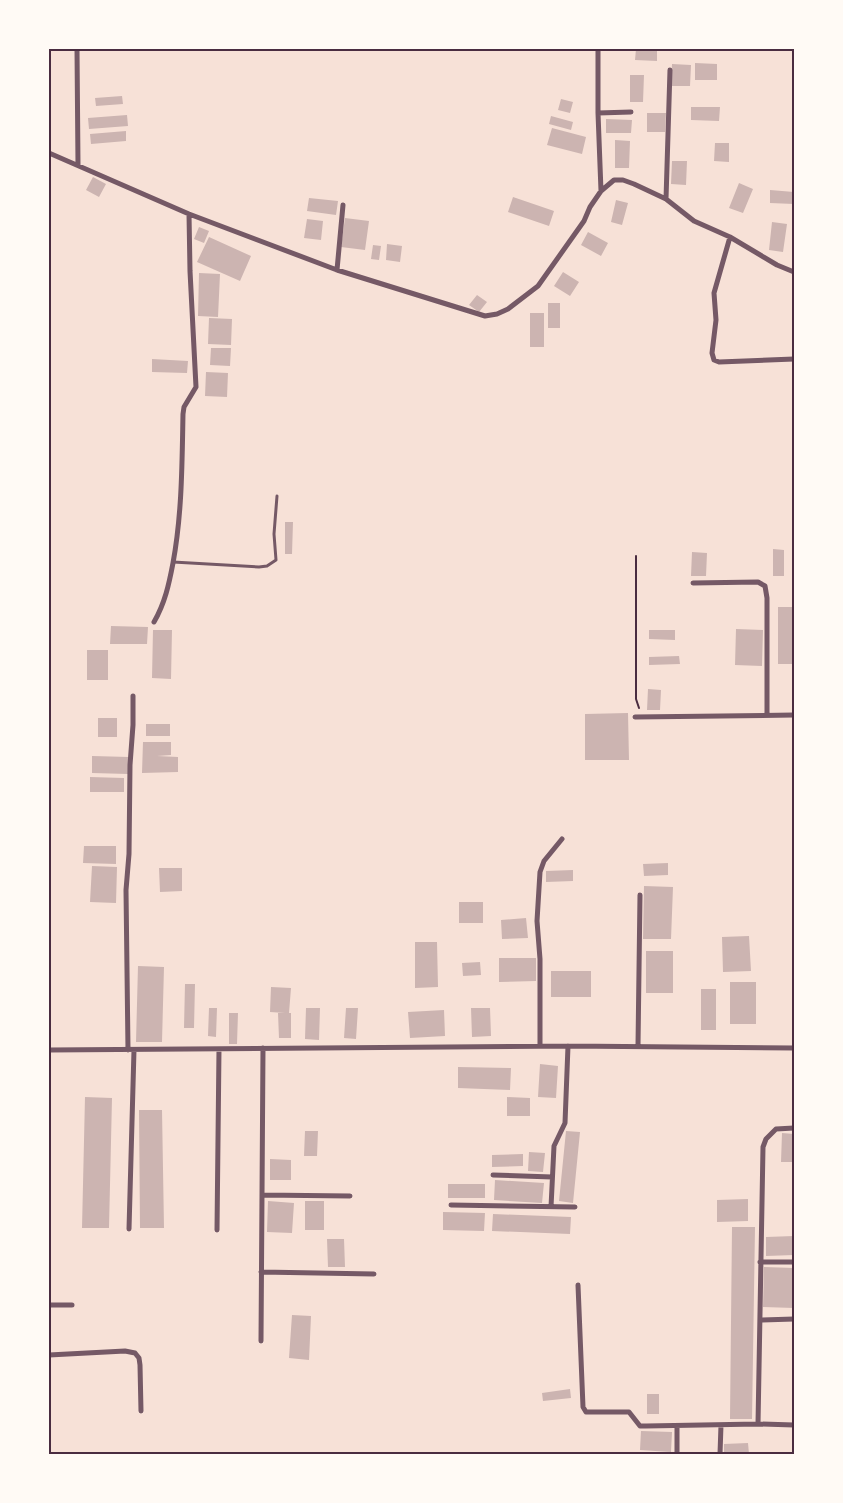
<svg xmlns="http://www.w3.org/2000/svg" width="843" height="1503" font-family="Jost,sans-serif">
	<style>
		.building { fill: #ccb4b1 }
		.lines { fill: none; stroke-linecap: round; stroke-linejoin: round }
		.path { stroke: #4a2c40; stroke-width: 2 }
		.service { stroke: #755966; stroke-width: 3 }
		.minor { stroke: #755966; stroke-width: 5 }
		.neatline { fill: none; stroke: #4a2c40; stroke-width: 2 }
	</style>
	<rect width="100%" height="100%" fill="#f7e1d7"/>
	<!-- building -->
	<path class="building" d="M 636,49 L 657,49 L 657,61 L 635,60 Z
		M 695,63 L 717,64 L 717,80 L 695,80 Z
		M 672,64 L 691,65 L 690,86 L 671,86 Z
		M 630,75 L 644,75 L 643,102 L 630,102 Z
		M 122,96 L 123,104 L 96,106 L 95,98 Z
		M 561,99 L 573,102 L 570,113 L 558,110 Z
		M 691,107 L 720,107 L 719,121 L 691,120 Z
		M 647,113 L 666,113 L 665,132 L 647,132 Z
		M 127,115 L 128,126 L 89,129 L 88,118 Z
		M 551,116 L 573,122 L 571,130 L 549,124 Z
		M 606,119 L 632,120 L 631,133 L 606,133 Z
		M 552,128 L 586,137 L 582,154 L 547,145 Z
		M 126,131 L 126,141 L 91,144 L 90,134 Z
		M 615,140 L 630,141 L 629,168 L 615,168 Z
		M 715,143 L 729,143 L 729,162 L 714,161 Z
		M 672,161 L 687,161 L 686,185 L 671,184 Z
		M 93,177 L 106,184 L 99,197 L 86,190 Z
		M 739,183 L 753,189 L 743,213 L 729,208 Z
		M 770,190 L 794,192 L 794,204 L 770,203 Z
		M 513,197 L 554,211 L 549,226 L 508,212 Z
		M 309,198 L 338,201 L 336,215 L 307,211 Z
		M 616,200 L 628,203 L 622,225 L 611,222 Z
		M 345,218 L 369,221 L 365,250 L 341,247 Z
		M 307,219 L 323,221 L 321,240 L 304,238 Z
		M 772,222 L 787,224 L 783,252 L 769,250 Z
		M 199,227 L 209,231 L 204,243 L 194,239 Z
		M 588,232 L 608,243 L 601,256 L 581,245 Z
		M 209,237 L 251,256 L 240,281 L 197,262 Z
		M 387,244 L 402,246 L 400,262 L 386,260 Z
		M 373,245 L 381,246 L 379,260 L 371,259 Z
		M 563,272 L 579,282 L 570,296 L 554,286 Z
		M 199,273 L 220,274 L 218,317 L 198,316 Z
		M 477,295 L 487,302 L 479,312 L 469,305 Z
		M 548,303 L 560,303 L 560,328 L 548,328 Z
		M 530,313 L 544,313 L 544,347 L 530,347 Z
		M 209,318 L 232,319 L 231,345 L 208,344 Z
		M 211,348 L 231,348 L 230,366 L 210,365 Z
		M 152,359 L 188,361 L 187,373 L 152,372 Z
		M 206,372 L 228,373 L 227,397 L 205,396 Z
		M 285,522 L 293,522 L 292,554 L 285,554 Z
		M 773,549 L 784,550 L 784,576 L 773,576 Z
		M 692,552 L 707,553 L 706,576 L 691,576 Z
		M 778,607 L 794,607 L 794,664 L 778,664 Z
		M 111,626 L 148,627 L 147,644 L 110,644 Z
		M 736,629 L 763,630 L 762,666 L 735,665 Z
		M 153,630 L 172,630 L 171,679 L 152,678 Z
		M 649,630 L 675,630 L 675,640 L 649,639 Z
		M 87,650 L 108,650 L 108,680 L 87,680 Z
		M 679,656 L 680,664 L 649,665 L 649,657 Z
		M 648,689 L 661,690 L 660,710 L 647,710 Z
		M 628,713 L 629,760 L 585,760 L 585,714 Z
		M 98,718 L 117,718 L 117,737 L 98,737 Z
		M 146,724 L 170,724 L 170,736 L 146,736 Z
		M 143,742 L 171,742 L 171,755 L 157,756 L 178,757 L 178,772 L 142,773 Z
		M 92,756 L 129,757 L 128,774 L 92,773 Z
		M 90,777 L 124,778 L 124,792 L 90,792 Z
		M 84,846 L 116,846 L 116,864 L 83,863 Z
		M 668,863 L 668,875 L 644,876 L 643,864 Z
		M 92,866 L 117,867 L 116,903 L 90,902 Z
		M 159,868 L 182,868 L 182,891 L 160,892 Z
		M 573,870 L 573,881 L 546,882 L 546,871 Z
		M 644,886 L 673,887 L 671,939 L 643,939 Z
		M 459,902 L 483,902 L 483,923 L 459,923 Z
		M 526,918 L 528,938 L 502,939 L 501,920 Z
		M 749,936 L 751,971 L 723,972 L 722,937 Z
		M 415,942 L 437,942 L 438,987 L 415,988 Z
		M 646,951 L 673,951 L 673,993 L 646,993 Z
		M 499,958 L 536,958 L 536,981 L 499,982 Z
		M 480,962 L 481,975 L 463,976 L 462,963 Z
		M 138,966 L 164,967 L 162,1042 L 136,1042 Z
		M 551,971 L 591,971 L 591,997 L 551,997 Z
		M 730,982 L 756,982 L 756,1024 L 730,1024 Z
		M 185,984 L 195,984 L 194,1028 L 184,1028 Z
		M 271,987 L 291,988 L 289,1013 L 291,1013 L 291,1038 L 279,1038 L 278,1013 L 285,1013 L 270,1012 Z
		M 701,989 L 716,989 L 716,1030 L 701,1030 Z
		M 209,1008 L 217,1008 L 216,1037 L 208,1036 Z
		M 306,1008 L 320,1008 L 319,1040 L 305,1039 Z
		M 346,1008 L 358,1008 L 356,1039 L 344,1038 Z
		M 471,1008 L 490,1008 L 491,1036 L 472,1037 Z
		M 444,1010 L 445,1036 L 410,1038 L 408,1012 Z
		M 229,1013 L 238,1013 L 237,1044 L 229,1044 Z
		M 540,1064 L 558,1066 L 556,1098 L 538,1097 Z
		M 458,1067 L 511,1068 L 510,1090 L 458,1088 Z
		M 85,1097 L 112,1098 L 109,1228 L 82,1228 Z
		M 507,1097 L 530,1098 L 530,1116 L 507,1116 Z
		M 139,1110 L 162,1110 L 164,1228 L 140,1228 Z
		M 305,1131 L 318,1131 L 317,1156 L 304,1156 Z
		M 566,1131 L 580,1132 L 573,1203 L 559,1201 Z
		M 782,1133 L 794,1134 L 794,1162 L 781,1162 Z
		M 529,1152 L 545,1153 L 543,1172 L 528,1171 Z
		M 523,1154 L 523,1166 L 492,1167 L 492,1155 Z
		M 270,1159 L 291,1160 L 291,1180 L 270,1180 Z
		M 495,1180 L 544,1183 L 542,1203 L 494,1200 Z
		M 448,1184 L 485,1184 L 485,1198 L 448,1198 Z
		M 748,1199 L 748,1221 L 717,1222 L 717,1200 Z
		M 268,1201 L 294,1203 L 292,1233 L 267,1232 Z
		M 305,1201 L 324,1201 L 324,1230 L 305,1230 Z
		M 443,1212 L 485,1213 L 484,1231 L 443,1230 Z
		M 493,1214 L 571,1217 L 570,1234 L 492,1231 Z
		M 732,1227 L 755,1227 L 752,1419 L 730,1419 Z
		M 794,1236 L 794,1255 L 766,1256 L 766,1237 Z
		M 327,1239 L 344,1239 L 345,1267 L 328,1267 Z
		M 764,1267 L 794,1268 L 794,1308 L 763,1307 Z
		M 292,1315 L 311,1316 L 309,1360 L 289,1358 Z
		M 570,1389 L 571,1398 L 543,1401 L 542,1393 Z
		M 647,1394 L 659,1394 L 659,1414 L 647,1414 Z
		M 641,1431 L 672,1432 L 671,1452 L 640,1450 Z
		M 748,1443 L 749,1454 L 724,1454 L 724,1444 Z"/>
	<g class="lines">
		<!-- path -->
		<path class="path" d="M 636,556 L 636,699 L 639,708"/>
		<!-- service -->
		<path class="service" d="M 173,562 L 259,567 L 267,566 L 276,560 L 274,534 L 277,496"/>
		<!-- minor -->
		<path class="minor" d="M 77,49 L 78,165
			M 598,49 L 598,113
			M 49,153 L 189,214 L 337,270 L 485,316 L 497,314 L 508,309 L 538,286 L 584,221 L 590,207 L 601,191 L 614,180 L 623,180 L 634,184 L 666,199 L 694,221 L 730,237 L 777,265 L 794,272
			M 601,191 L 598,113 L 631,112
			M 666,199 L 670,70
			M 730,237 L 714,293 L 716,320 L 712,353 L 714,360 L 719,362 L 794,359
			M 337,270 L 343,205
			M 693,583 L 758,582 L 765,586 L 767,598 L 767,715
			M 154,622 C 165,603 169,584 173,563 C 182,514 182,465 183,414 L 184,407 L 196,387 L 190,271 L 189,214
			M 635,717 L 794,715
			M 540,1046 L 540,959 L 537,921 L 540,872 L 544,861 L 562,839
			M 638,1046 L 640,895
			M 49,1050 L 568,1046 L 794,1048
			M 128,1050 L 126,890 L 129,854 L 130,765 L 133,725 L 133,696
			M 493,1175 L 552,1177
			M 262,1195 L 350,1196
			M 451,1205 L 575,1207
			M 551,1207 L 554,1146 L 565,1123 L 568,1046
			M 129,1229 L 134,1050
			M 217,1230 L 219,1049
			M 760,1262 L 794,1262
			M 261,1272 L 374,1274
			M 578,1285 L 583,1407 L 586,1412 L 629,1412 L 640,1426 L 646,1426 L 758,1424 L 794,1425
			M 49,1305 L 72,1305
			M 760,1320 L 794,1319
			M 261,1341 L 263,1048
			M 49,1355 L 125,1351 L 135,1353 L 139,1358 L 140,1365 L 141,1411
			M 758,1424 L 763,1147 L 766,1139 L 776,1129 L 794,1128
			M 677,1454 L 677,1426
			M 720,1454 L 721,1425"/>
	</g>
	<!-- border -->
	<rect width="843" height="1503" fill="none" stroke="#fffaf5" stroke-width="100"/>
	<rect x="50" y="50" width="743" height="1403" class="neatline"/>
</svg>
